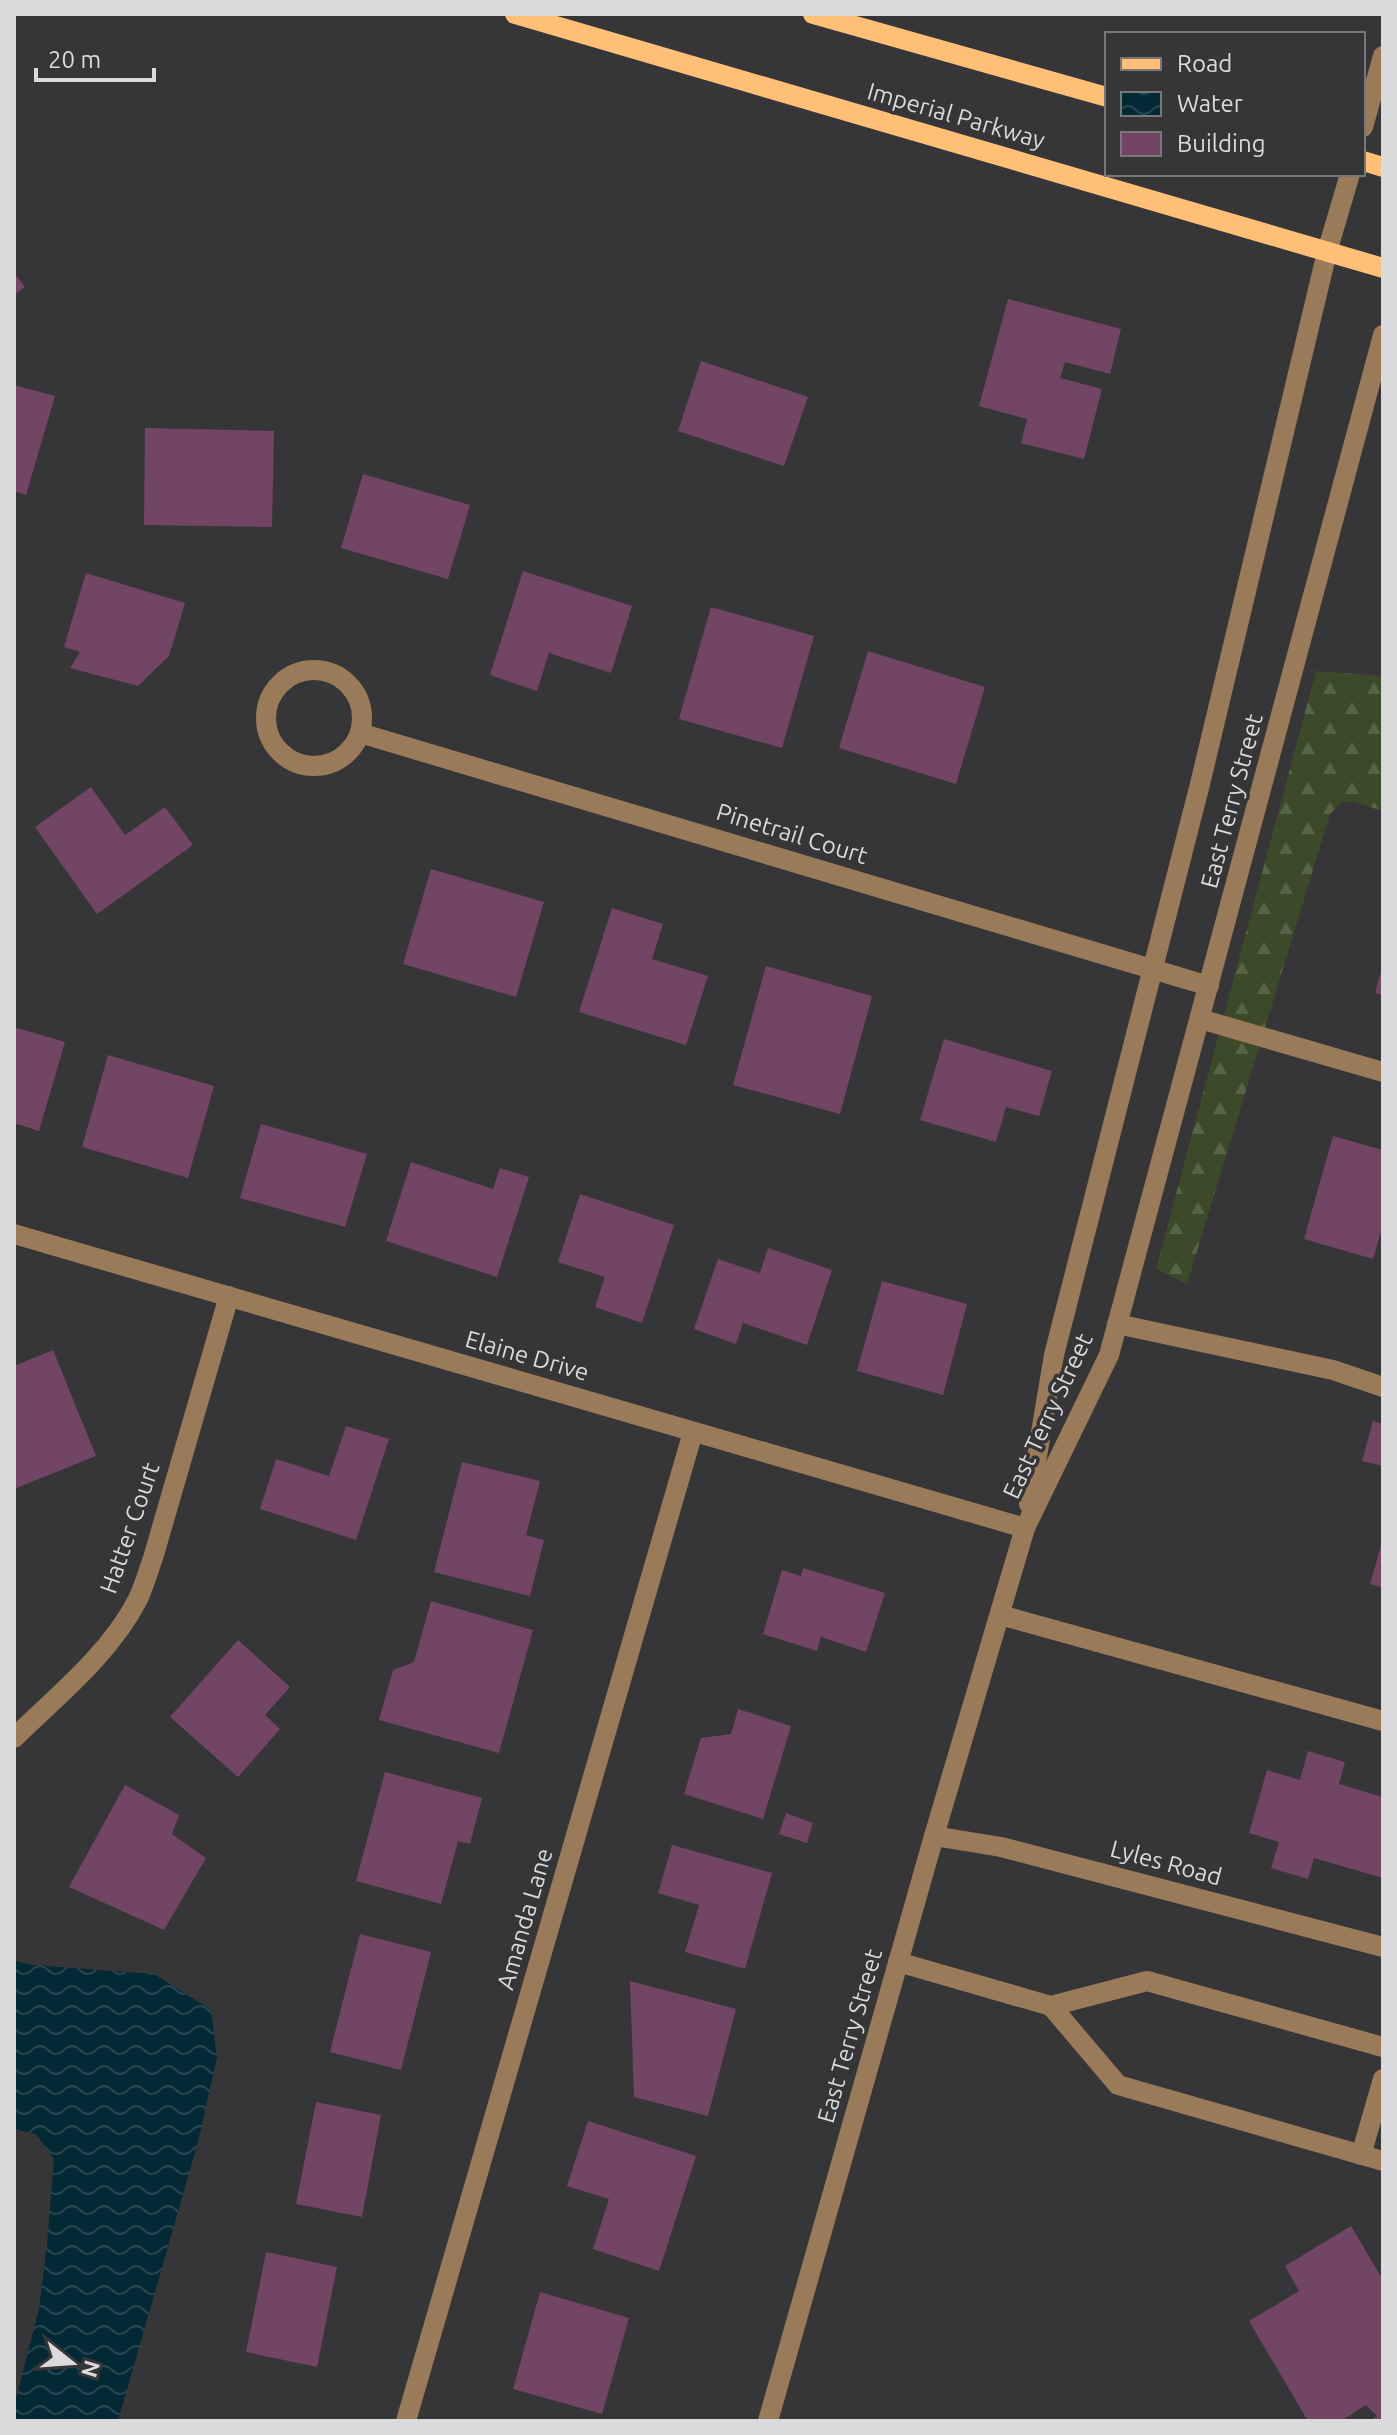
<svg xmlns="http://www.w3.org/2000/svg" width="1397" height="2435" viewBox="0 0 1397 2435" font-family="Ubuntu,sans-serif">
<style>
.forest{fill:url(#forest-firs)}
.water{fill:url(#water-waves)}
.building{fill:#734564}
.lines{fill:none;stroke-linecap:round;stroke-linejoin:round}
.minor{stroke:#9a7b59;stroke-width:20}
.major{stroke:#ffbf76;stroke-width:20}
.labels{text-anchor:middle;stroke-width:7;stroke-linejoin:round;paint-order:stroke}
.street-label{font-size:24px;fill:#dad9db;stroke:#363538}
</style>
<defs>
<pattern id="forest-firs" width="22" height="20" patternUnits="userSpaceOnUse" patternTransform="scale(2)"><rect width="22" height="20" fill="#3d4a2a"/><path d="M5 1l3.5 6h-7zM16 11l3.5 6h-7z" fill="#586448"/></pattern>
<pattern id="water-waves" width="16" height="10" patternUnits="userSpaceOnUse" patternTransform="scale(2)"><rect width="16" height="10" fill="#032935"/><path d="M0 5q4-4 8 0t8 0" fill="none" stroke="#274752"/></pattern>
</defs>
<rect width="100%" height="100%" fill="#363538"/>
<polygon class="forest" points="1316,671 1383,676 1383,811 1354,802 1342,802 1330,814 1187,1284 1156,1269"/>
<polygon class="water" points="14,1961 33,1965 154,1974 211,2010 217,2057 198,2142 118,2421 14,2421 14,2406 39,2309 47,2245 54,2159 36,2134 14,2129"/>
<g class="building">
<polygon points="14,273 25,287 14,295"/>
<polygon points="1008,299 1121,329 1110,374 1065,362 1060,378 1102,389 1084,459 1021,443 1027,419 979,406"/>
<polygon points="701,361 808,397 784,466 678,431"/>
<polygon points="14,385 55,396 26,495 14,491"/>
<polygon points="145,428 274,431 272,527 144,525"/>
<polygon points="363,474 470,505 448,579 341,548"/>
<polygon points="523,571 632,606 611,673 549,653 537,691 490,675"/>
<polygon points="86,573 185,603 169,656 138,686 70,668 80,652 64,647"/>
<polygon points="711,607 814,636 782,748 679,719"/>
<polygon points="868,651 985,687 956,784 839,748"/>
<polygon points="91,787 125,835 165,807 193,845 97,914 35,827"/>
<polygon points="431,869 544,902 516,997 403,964"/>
<polygon points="612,908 663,924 652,959 708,976 686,1045 579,1012"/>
<polygon points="766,966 872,996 840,1114 733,1085"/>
<polygon points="1382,968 1383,968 1383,995 1375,993"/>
<polygon points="14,1027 65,1042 39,1131 14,1123"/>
<polygon points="944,1039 1052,1071 1039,1116 1006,1107 996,1142 920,1120"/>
<polygon points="108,1055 214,1086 188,1178 82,1147"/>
<polygon points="261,1124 367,1154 345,1227 240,1198"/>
<polygon points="1333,1136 1383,1150 1383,1225 1373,1259 1304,1239"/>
<polygon points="411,1162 493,1189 500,1168 529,1177 497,1277 386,1241"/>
<polygon points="580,1194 674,1225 642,1323 595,1307 605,1277 558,1262"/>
<polygon points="768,1248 832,1270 807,1345 743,1323 736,1344 694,1329 718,1259 760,1273"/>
<polygon points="882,1281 967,1304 943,1395 857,1371"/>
<polygon points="53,1350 96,1456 14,1489 14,1366"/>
<polygon points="1373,1421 1383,1424 1383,1466 1362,1461"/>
<polygon points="346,1426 389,1439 356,1540 260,1509 276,1459 329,1476"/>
<polygon points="462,1462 540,1481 526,1535 544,1540 530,1596 434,1572"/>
<polygon points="1382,1542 1383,1542 1383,1588 1370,1584"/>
<polygon points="803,1568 885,1593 866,1652 821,1637 817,1651 763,1634 782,1570 801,1576"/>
<polygon points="431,1601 533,1630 499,1753 379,1720 393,1670 414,1662"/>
<polygon points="238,1640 290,1687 265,1715 280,1729 238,1777 170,1717"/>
<polygon points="738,1709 791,1726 763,1819 684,1794 701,1738 731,1734"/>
<polygon points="1308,1751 1345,1762 1339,1784 1383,1797 1383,1878 1314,1858 1308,1879 1271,1868 1279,1842 1249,1833 1267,1770 1300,1780"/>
<polygon points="385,1772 482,1798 470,1844 458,1841 441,1904 356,1881"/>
<polygon points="125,1785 179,1815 172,1834 206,1858 164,1930 69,1887"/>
<polygon points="786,1813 813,1823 807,1843 779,1834"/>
<polygon points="672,1845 772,1873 745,1969 685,1952 699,1905 658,1893"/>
<polygon points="360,1934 431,1952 401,2070 330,2052"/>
<polygon points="630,1981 736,2009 708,2116 634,2097"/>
<polygon points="316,2102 381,2115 362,2217 296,2204"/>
<polygon points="588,2121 696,2156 659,2271 593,2249 609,2199 567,2186"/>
<polygon points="1351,2226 1383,2280 1383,2421 1369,2421 1377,2416 1366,2405 1341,2421 1308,2421 1249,2321 1299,2291 1285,2266"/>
<polygon points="266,2252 337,2267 317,2367 246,2352"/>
<polygon points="540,2292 629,2318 602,2414 513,2389"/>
</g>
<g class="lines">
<g class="minor">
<polyline points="1363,127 1383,56"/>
<circle cx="314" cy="718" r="48"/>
<polyline points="360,733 1209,986"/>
<polyline points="1200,1019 1383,1072"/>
<polyline points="14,1234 1025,1528"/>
<polyline points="1117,1324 1333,1370 1383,1387"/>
<polyline points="1029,1504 1054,1355 1200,784 1327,252 1350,174"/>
<polyline points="1000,1615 1383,1721"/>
<path d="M 14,1738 C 57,1696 110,1654 138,1599 C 144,1586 148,1572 153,1558 L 229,1296"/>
<polyline points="934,1836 1001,1847 1383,1947"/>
<polyline points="898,1962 1051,2006 1147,1981 1383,2047"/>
<polyline points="1051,2006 1118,2085 1383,2161"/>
<polyline points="1361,2155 1383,2079"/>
<polyline points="406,2421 693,1432"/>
<polyline points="768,2421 934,1836 1025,1528 1109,1355 1383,335"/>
</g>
<g class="major">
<polyline points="515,14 1383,268"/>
<polyline points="813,14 1107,97"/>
<polyline points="1363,161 1383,167"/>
</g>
</g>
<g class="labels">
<g class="street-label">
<text transform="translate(956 116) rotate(16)" y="8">Imperial Parkway</text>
<text transform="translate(1232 801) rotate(-75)" y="8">East Terry Street</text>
<text transform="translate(792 834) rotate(17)" y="8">Pinetrail Court</text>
<text transform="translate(527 1356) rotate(16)" y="8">Elaine Drive</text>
<text transform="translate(1048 1416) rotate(-65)" y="8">East Terry Street</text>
<text transform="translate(130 1528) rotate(-71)" y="8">Hatter Court</text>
<text transform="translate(1166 1863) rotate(15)" y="8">Lyles Road</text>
<text transform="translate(525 1919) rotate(-74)" y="8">Amanda Lane</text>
<text transform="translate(850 2036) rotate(-74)" y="8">East Terry Street</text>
</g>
</g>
<rect width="1397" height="2435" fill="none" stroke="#dad9db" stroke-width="32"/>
<rect x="1105" y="32" width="260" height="144" fill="#363538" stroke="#787779" stroke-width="2"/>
<rect x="1121" y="58" width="40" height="12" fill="#ffbf76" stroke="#787779" stroke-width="2"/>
<text x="1177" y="72" font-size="24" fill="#dad9db">Road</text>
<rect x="1121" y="92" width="40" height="24" fill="url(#water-waves)" stroke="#787779" stroke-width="2"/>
<text x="1177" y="112" font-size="24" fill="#dad9db">Water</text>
<rect x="1121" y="132" width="40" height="24" fill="#734564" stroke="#787779" stroke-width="2"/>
<text x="1177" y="152" font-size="24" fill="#dad9db">Building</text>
<g transform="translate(72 2363) rotate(107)" stroke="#363538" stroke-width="6" paint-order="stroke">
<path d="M0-6L14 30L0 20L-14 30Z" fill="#dad9db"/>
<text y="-12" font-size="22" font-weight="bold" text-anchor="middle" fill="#dad9db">N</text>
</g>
<path d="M36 68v12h118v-12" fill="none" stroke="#dad9db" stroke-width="4"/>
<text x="48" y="68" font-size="24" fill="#dad9db" stroke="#363538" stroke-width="6" paint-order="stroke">20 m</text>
</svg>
